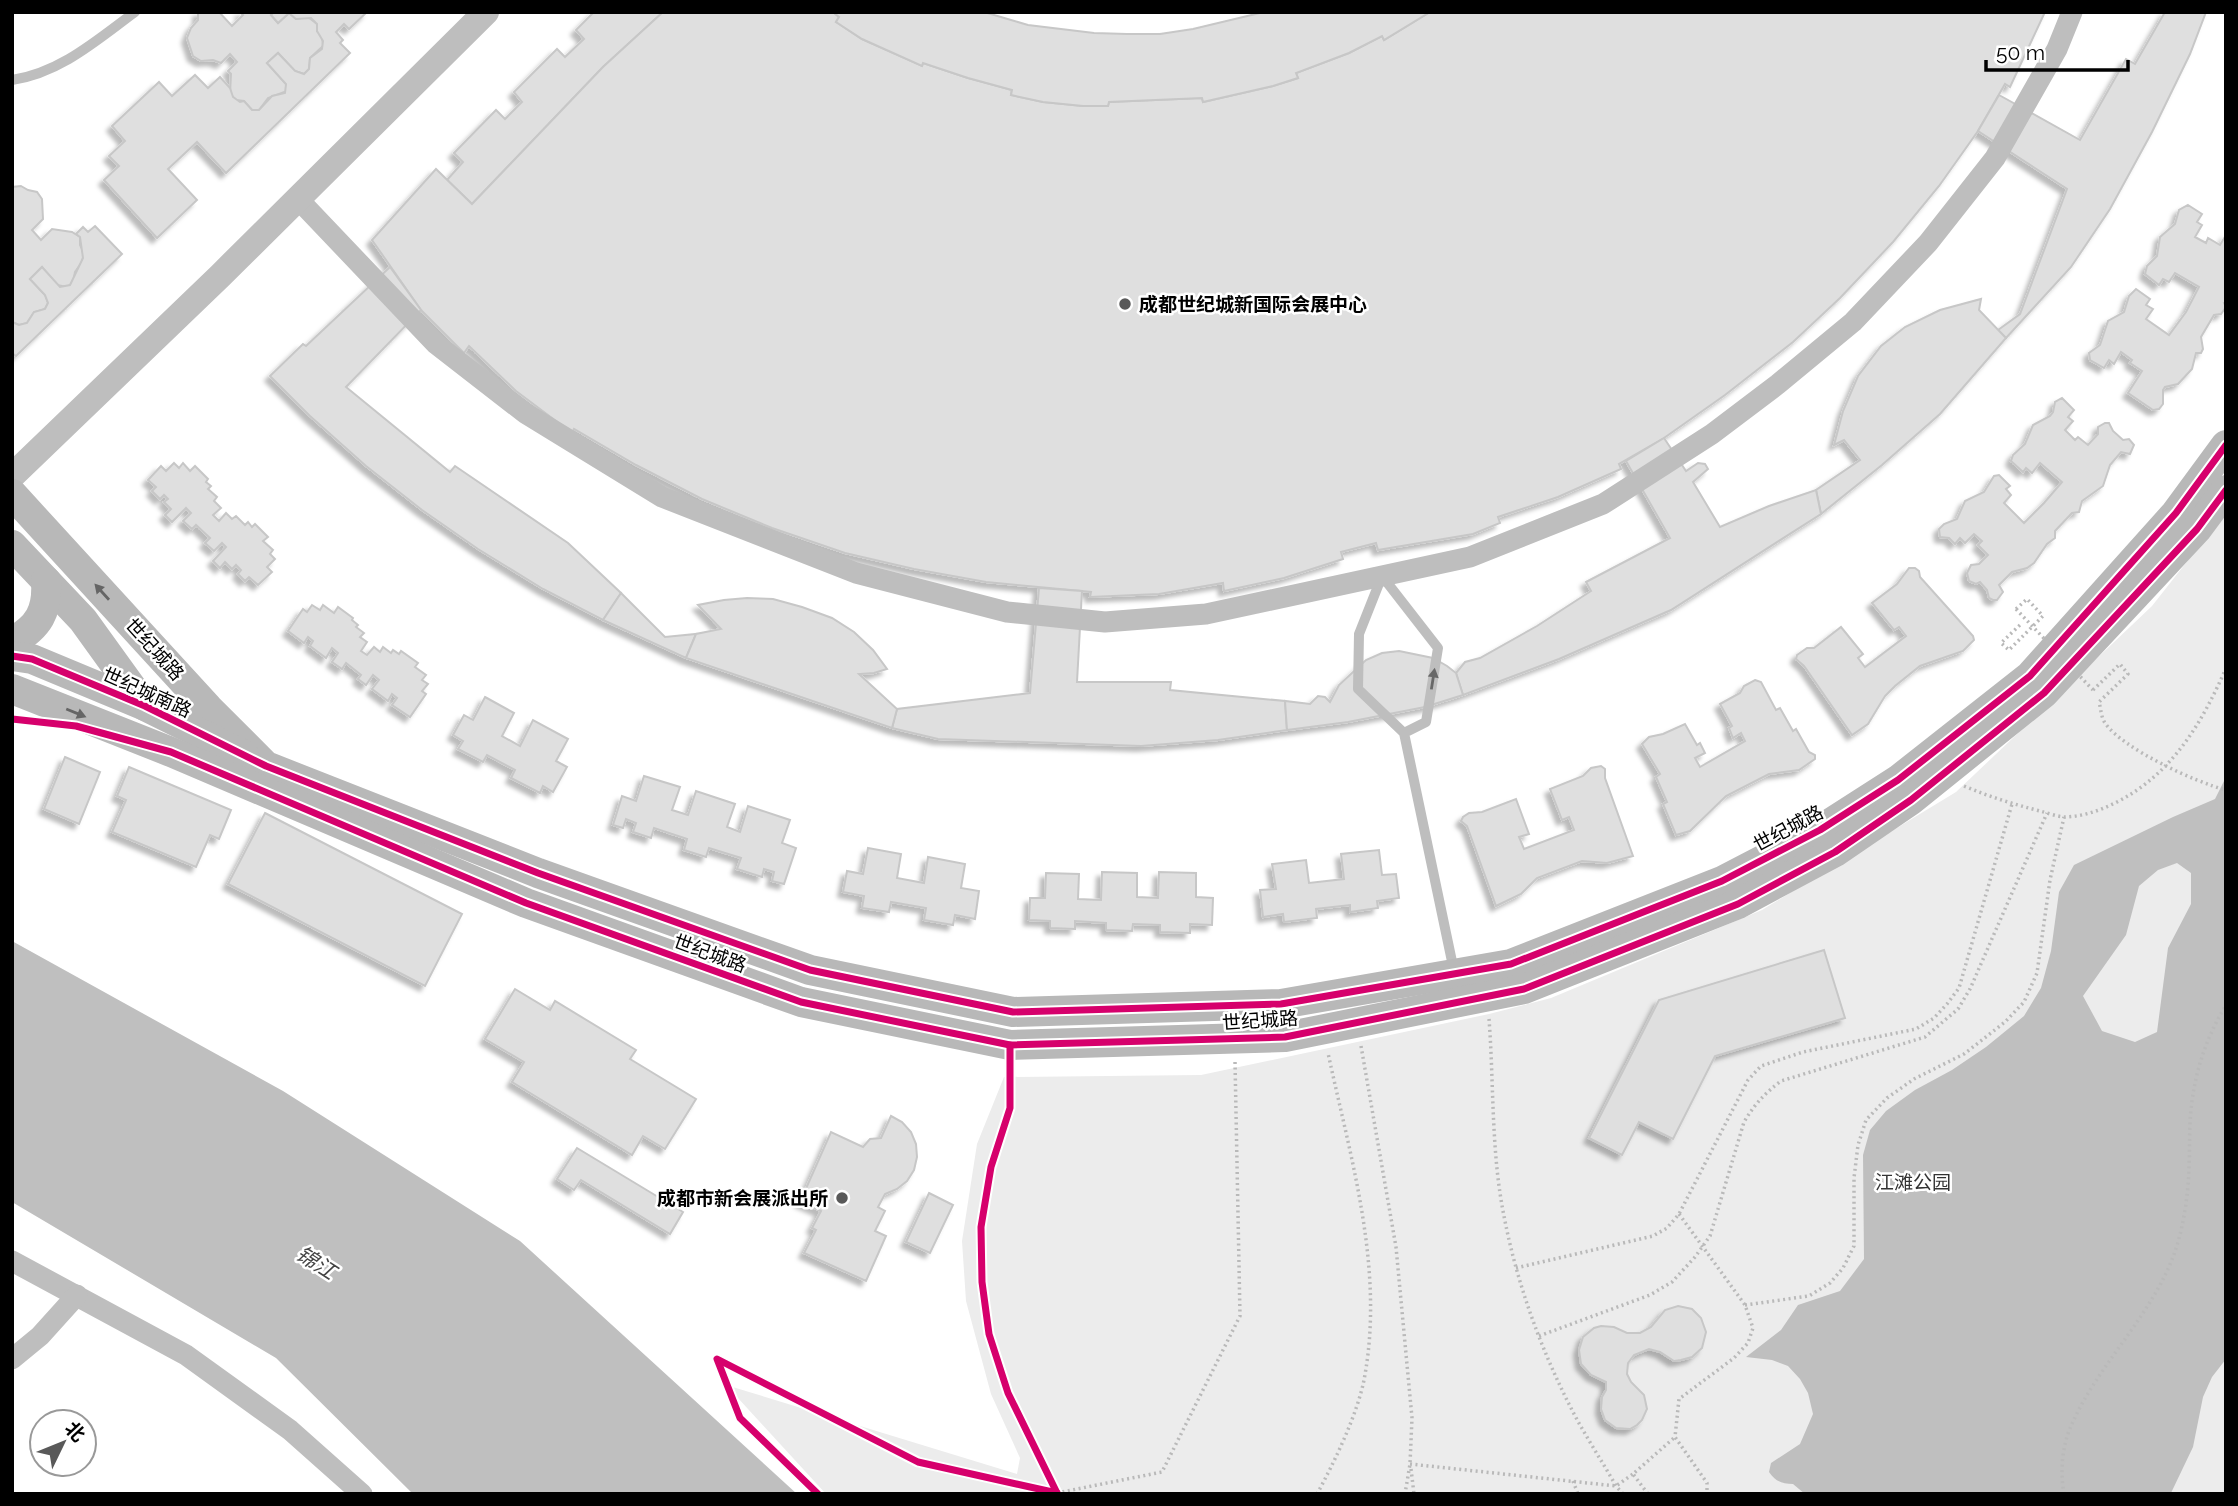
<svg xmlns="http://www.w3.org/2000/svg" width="2238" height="1506" viewBox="0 0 2238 1506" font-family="Raleway,'Noto Sans SC',sans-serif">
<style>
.green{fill:#ececec}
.water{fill:#bfbfbf;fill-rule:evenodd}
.building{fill:#dfdfdf;stroke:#c7c7c7;stroke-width:2;filter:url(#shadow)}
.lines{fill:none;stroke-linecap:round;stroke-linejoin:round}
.path{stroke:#b9b9b9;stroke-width:3.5;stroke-dasharray:2 3.5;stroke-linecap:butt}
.service{stroke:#bebebe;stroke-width:10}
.minor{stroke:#bebebe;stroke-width:21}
.tertiary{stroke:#bebebe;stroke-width:26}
.secondary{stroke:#b8b8b8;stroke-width:30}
.path-bridge{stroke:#b9b9b9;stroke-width:3.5;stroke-dasharray:2 3.5;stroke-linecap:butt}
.cycleway-casing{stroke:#fff;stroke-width:11}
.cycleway{stroke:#d6006c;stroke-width:7}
.oneway{fill:#656565}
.oneway2{fill:#686868}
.poi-dot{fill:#595959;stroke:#fff;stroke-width:2.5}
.labels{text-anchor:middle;stroke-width:5;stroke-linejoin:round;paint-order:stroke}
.poi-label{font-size:19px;font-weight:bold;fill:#000;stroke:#fff;text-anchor:start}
.street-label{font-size:19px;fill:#000;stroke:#fff}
.park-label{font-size:19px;fill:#333;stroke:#fff}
.water-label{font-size:21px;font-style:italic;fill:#444;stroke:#fff}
</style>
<defs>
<filter id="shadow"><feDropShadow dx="-5" dy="5" stdDeviation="2" flood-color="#0004"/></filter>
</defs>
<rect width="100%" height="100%" fill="#fff"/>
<polygon class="green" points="2226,512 2226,1494 826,1494 726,1385 1017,1474 1020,1458 991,1394 966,1301 962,1241 977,1144 1004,1077 1201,1075 1489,1014 1551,998 1762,910 1956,792 2152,606"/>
<g class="water">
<path d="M 2226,777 L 2226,1359 L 2212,1377 L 2203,1397 L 2193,1447 L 2171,1493 L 1805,1494 L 1793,1484 C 1782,1484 1775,1481 1769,1472 L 1771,1463 L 1800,1444 L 1813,1414 L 1808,1393 L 1800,1379 L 1788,1366 L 1772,1360 L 1746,1357 L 1781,1330 L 1798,1305 L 1840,1291 L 1864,1259 L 1863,1155 L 1870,1130 L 1886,1111 L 1915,1090 L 1952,1070 L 1986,1047 L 2024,1016 L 2041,988 L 2051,951 L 2059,892 L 2074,865 L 2173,817 L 2215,799 ZM 2177,863 L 2191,873 L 2191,904 L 2168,948 L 2157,1032 L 2135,1042 L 2102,1031 L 2083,996 L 2126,935 L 2139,886 L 2158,870 Z"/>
<polygon points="12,941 283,1091 520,1241 797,1494 413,1494 276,1358 12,1202"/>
</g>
<g class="building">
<polygon points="198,12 219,12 232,26 243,15 240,12 274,12 271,15 278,23 289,13 296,19 308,17 317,24 317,31 322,36 323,46 310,58 309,69 304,74 295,71 278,53 267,63 286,84 287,91 268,98 259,110 252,110 244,101 236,100 230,94 231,74 228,71 237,62 230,54 221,63 213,60 201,61 193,56 187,38 191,28 198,20"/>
<polygon points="274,12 367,12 349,29 344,24 336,32 343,40 340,43 350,53 226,173 197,142 168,169 197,200 157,238 104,180 119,166 109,156 125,141 112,126 159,82 172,96 195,75 208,88 220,77 230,88 233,97 240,102 244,101 252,110 259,110 272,96 285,93 286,84 267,63 278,53 295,71 304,74 309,69 310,58 322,49 323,41 317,31 317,24 311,18 296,19 289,13 278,23 271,15"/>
<polygon points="594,12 663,12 603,67 472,204 447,180 463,162 454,153 496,110 505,119 522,102 514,92 557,49 565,57 584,39 576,30"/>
<polygon points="663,12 833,12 839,17 836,22 862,39 922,66 923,63 968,78 1012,90 1011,95 1043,102 1083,106 1108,106 1109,102 1202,98 1203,102 1273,86 1298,78 1296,73 1349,53 1382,36 1384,40 1430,12 2045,12 2010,87 2005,84 1978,131 1939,186 1893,242 1840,298 1793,342 1725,395 1664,438 1619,464 1621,469 1558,497 1498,517 1500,523 1473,534 1378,550 1376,543 1341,552 1343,559 1284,578 1224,591 1223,583 1159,594 1090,597 1091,592 986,582 914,569 845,553 772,528 702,499 636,465 574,429 572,433 516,391 469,346 464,353 421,310 372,240 436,169 472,204 603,67"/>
<polygon points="833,12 984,12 1028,25 1094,33 1127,34 1160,34 1193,29 1264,12 1430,12 1384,40 1382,36 1349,53 1296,73 1298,78 1273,86 1203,102 1202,98 1109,102 1108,106 1083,106 1043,102 1011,95 1012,90 968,78 923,63 922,66 862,39 836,22 839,17"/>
<polygon points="2165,12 2206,12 2190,54 2152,132 2110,209 2071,267 2006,338 1998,330 2020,314 2067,189 1978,131 1999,95 2080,140 2126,59 2135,64"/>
<polygon points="21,186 28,190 37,192 42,199 43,219 32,230 41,240 52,229 72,232 80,237 80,245 84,253 82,262 75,272 73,283 67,287 57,285 42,267 30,279 45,295 48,303 45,309 34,312 27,323 19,325 12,322 12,187"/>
<polygon points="2188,205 2202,214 2197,222 2202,225 2195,237 2206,243 2208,238 2220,245 2226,235 2226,302 2224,303 2226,307 2221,314 2214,315 2201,337 2203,349 2201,353 2196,353 2192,369 2178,384 2165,387 2163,390 2163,404 2159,409 2153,410 2128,393 2142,371 2130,363 2132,360 2121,352 2114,364 2109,360 2104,368 2090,360 2089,353 2100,345 2108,321 2124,312 2129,296 2136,289 2150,299 2146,305 2153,309 2146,319 2169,335 2186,312 2199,287 2175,273 2169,282 2163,279 2159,285 2145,274 2147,266 2157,256 2160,237 2175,224 2179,210"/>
<polygon points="95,226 122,254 16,356 12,353 12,322 19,325 27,323 34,312 45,309 48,303 45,295 30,279 42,267 60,287 70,285 83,258 80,237 76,234 83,227 88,232"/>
<polygon points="390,267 421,310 346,387 450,472 455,466 568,543 621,593 603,620 543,589 478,549 422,510 366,466 310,416 270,376 303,344 306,346"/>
<polygon points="1981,299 1979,310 2006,338 1940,414 1882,465 1821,514 1816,490 1860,460 1844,440 1834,445 1843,411 1858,376 1881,346 1905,327 1940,310"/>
<polygon points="2062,398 2074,410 2068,417 2073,421 2065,430 2075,440 2078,437 2088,445 2098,434 2098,427 2105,423 2109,423 2113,431 2123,440 2129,439 2134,445 2130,454 2121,452 2110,465 2103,486 2082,501 2079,512 2072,513 2055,531 2055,538 2047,544 2034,563 2027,568 2012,572 1999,585 2003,592 1997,600 1993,600 1989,598 1987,590 1980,582 1976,584 1969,581 1967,573 1971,565 1979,564 1988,555 1978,545 1982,541 1974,534 1965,543 1960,538 1955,544 1949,538 1940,537 1939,529 1944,524 1957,519 1965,501 1984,492 1994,476 1999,475 2010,486 2006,489 2011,495 2004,503 2024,523 2044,503 2062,482 2040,463 2032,473 2026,468 2023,472 2011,461 2013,455 2025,444 2033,425 2050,416 2053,412 2055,402"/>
<polygon points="1664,438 1686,471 1698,463 1705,464 1708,469 1693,482 1720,527 1769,506 1816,490 1821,514 1671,610 1559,659 1463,695 1456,673 1465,662 1480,658 1537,626 1591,591 1586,582 1670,538 1626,461"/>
<polygon points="174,463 179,468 183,463 190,471 195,466 208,479 206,482 211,486 208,489 217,497 214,501 221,508 213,515 219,521 226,513 232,519 236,516 245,525 248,522 252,527 255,524 268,537 263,541 273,550 270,554 275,559 267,567 272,572 258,585 249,577 245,581 238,574 241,570 236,565 232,569 225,562 220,568 213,561 226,547 222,543 214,551 205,543 210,538 196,525 192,529 183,521 191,513 186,508 172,522 165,515 171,509 164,502 168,499 164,495 160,499 152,491 156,487 148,480 161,466 166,471"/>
<polygon points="1909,568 1915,568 1919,571 1920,577 1973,636 1974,640 1963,651 1920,666 1895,686 1885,696 1868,724 1852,735 1804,666 1796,659 1797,655 1807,648 1814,648 1841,627 1863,654 1858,658 1865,667 1906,636 1899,627 1894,630 1872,603 1897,584"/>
<polygon points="1039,588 1082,591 1077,682 1171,682 1170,690 1285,701 1287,730 1218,740 1141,746 938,739 892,728 897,709 1030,693"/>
<polygon points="621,593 665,637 696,634 686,658 603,620"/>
<polygon points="747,598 773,599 802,607 832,618 854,632 873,650 887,669 874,673 859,674 897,709 892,728 686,658 696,634 721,629 698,605 724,600"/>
<polygon points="312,605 320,610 323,605 334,613 338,607 353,618 352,620 358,625 356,627 364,633 360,637 367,642 361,651 367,655 374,647 380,652 383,647 391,653 393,650 399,654 401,651 418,663 415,667 426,675 422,680 428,684 422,691 426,694 410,717 392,705 397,698 392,694 388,701 372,689 379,680 373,675 366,685 358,679 361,675 346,663 342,669 332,662 338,653 332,648 326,658 310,646 313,641 308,637 304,643 288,631 303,609 307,612"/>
<polygon points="1399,651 1433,658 1447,666 1456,673 1463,695 1425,707 1348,722 1287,730 1285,701 1310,704 1318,696 1325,697 1330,702 1339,685 1366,660 1382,653"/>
<polygon points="1755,680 1761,682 1776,710 1780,708 1793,731 1796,729 1809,752 1815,755 1815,759 1799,770 1769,774 1726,796 1690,831 1676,835 1663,804 1667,802 1656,777 1660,774 1642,744 1649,737 1663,734 1685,724 1697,745 1700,743 1705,753 1695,758 1700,767 1745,741 1741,733 1733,738 1729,728 1732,726 1720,704 1740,693 1744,686"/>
<polygon points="485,697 514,713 502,736 520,746 533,720 568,739 556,761 567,767 553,792 543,786 540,793 511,778 515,770 487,755 483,762 458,749 463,741 453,735 464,715 473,720"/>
<polygon points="65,757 100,772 79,824 44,809"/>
<polygon points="1601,766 1605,769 1605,778 1633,856 1607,863 1582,861 1537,878 1521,894 1496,906 1467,826 1461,821 1463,817 1469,813 1482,812 1516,799 1529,834 1519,837 1524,849 1574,830 1569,817 1562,820 1550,789 1583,776 1591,768"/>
<polygon points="129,767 231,810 219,839 210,835 196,867 112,832 126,800 117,796"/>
<polygon points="644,776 680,787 672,810 688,815 696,791 735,804 727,827 740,832 748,806 790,820 782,843 796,848 784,884 772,881 774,872 764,869 762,877 737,869 741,858 709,848 706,857 684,850 687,839 654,828 651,838 633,832 636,823 626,819 623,828 613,825 622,796 636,801"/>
<polygon points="265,813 462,914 425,986 228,884"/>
<polygon points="868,848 901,854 897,878 924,883 928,857 965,864 961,888 979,891 975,919 955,915 953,925 924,920 926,908 891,902 889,912 862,908 864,896 843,892 847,871 863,874"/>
<polygon points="1379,850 1382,875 1396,874 1399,898 1377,901 1378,908 1350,912 1350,905 1316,909 1317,918 1284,922 1283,914 1263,917 1260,890 1276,889 1272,864 1306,860 1309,883 1344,879 1341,854"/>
<polygon points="1102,872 1137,873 1137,897 1158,898 1159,872 1196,873 1196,897 1213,898 1212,925 1190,924 1190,933 1160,932 1160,925 1133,924 1132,931 1106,930 1106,923 1075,921 1075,929 1050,928 1050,921 1029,920 1030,898 1045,898 1046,873 1079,874 1078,899 1101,900"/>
<polygon points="1824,950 1845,1018 1715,1056 1673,1139 1639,1122 1622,1155 1589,1138 1659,1000"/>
<polygon points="515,989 550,1010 555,1001 636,1050 630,1059 696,1099 665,1149 643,1136 632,1155 512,1082 524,1062 485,1039"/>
<polygon points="891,1116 902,1122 911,1132 916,1144 917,1157 914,1170 907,1181 897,1189 885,1194 878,1207 885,1211 875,1231 886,1236 866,1281 804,1253 816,1230 812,1228 821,1211 800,1202 831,1132 863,1147 870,1139 881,1138"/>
<polygon points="577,1148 683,1212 670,1234 581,1180 574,1190 557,1179"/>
<polygon points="929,1193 953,1205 930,1253 906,1242"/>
<polygon points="1678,1306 1692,1309 1701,1318 1706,1332 1702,1348 1692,1357 1681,1360 1674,1361 1660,1352 1649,1349 1634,1355 1628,1363 1627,1374 1631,1382 1644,1395 1647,1409 1642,1420 1637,1425 1630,1429 1616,1428 1605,1420 1601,1409 1602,1397 1606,1390 1606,1382 1591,1375 1581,1364 1579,1350 1583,1337 1594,1328 1601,1326 1614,1327 1627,1333 1640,1333 1651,1327 1665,1310"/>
</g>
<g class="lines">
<g class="path">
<polyline points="2016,609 2027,599 2043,616 2009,650 2001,643 2021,624"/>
<path d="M 2093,690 L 2120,664 L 2128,674 L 2099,702 C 2101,709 2101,717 2105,723 C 2123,749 2195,782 2226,790"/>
<path d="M 1964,786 C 1990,797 2013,804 2040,811 C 2048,813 2058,817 2066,817 C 2085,816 2101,810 2117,802 C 2172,774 2202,723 2226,668"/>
<path d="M 1489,1019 C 1494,1085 1491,1152 1504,1216 C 1517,1284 1541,1350 1573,1412 C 1586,1437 1602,1461 1616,1486 L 1623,1494"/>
<polyline points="1361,1046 1396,1247 1412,1418 1410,1464 1405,1494"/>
<polyline points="1679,1214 1745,1305 1753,1328 1748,1343 1734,1358 1679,1399 1675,1437 1707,1483 1707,1494"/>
<polyline points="1516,1268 1653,1236 1667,1228 1679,1214 1748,1080 1761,1066 1803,1052 1916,1029 1934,1018 1947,1004 1959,988 2012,804"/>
<polyline points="1745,1305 1809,1296 1830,1283 1843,1268 1854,1246 1854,1178 1858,1145 1866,1120 1887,1098 1914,1079 1964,1054 2005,1022 2024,1002 2037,973 2050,880 2064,817"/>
<path d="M 1539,1336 L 1650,1295 L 1672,1282 L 1695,1257 L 1710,1236 L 1744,1122 C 1754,1105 1765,1093 1781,1081 L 1925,1037 L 1958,1009 L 1970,989 L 2047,813"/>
<polyline points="1410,1464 1616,1486 1633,1474"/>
<polyline points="1411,1469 1414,1494"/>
<polyline points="1573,1481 1578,1494"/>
<polyline points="1057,1493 1162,1472 1240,1316 1235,1061"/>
<path d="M 1317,1494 C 1334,1463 1357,1415 1364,1380 C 1385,1270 1351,1160 1328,1053"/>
<polyline points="1648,1494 1633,1474 1675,1437"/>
<path d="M 2064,1494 C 2060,1472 2062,1446 2071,1426 C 2097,1366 2149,1319 2173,1257 C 2183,1231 2188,1197 2189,1169 C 2190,1149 2189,1130 2191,1110 C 2195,1071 2206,1038 2226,1005"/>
<polyline points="2225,1494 2226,1491"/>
</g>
<g class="service">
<path d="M 12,80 C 60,73 97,40 135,12"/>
<polyline points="1404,733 1426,722 1438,648 1382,576 1359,634 1358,689 1404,733 1454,971"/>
</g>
<g class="minor">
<polyline points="298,199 436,344 525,413 662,497 856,573 1007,612 1105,622 1206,614 1470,557 1603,504 1712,434 1778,384 1853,322 1928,243 1995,158 2057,49 2072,12"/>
<polyline points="12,1261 186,1355 290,1430 362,1494"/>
<polyline points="12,1359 40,1336 77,1295"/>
</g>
<polyline class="tertiary" points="12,476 220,276 486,12"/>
<g class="secondary">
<polyline points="12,494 208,708 266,766 538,873 810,970 1013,1012 1281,1004 1511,964 1722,881 1820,830 1898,780 2030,676 2176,513 2226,445"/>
<polyline points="12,545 83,620 145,706"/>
<path d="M 12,642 C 39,627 48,611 46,581"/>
<polyline points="12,656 32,659 145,706 244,755"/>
<polyline points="12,689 171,752 526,903 801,1002 1010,1045 1285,1037 1524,989 1738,904 1835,852 1911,800 2044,693 2197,529 2226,490"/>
</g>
<polyline class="path-bridge" points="2016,609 2093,690"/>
<defs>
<g id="cycleway">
<polyline points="12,656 32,659 145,706 266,766 538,873 810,970 1013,1012 1281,1004 1511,964 1722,881 1820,830 1898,780 2030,676 2176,513 2226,445"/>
<polyline points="12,719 76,726 171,752 526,903 801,1002 1010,1045 1285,1037 1524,989 1738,904 1835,852 1911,800 2044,693 2197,529 2226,490"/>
<polyline points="1010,1045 1010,1108 991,1167 981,1227 982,1282 989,1334 1008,1393 1057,1493"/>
<polyline points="818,1494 740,1418 717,1359 918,1462 1057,1493"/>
</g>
</defs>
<use href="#cycleway" class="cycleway-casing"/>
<use href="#cycleway" class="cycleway"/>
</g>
<defs><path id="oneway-solid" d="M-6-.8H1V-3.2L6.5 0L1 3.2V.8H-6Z" transform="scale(1.75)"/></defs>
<g class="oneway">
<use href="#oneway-solid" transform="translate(102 592) rotate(-132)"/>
<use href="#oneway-solid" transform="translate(76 713) rotate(22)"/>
</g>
<use class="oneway2" href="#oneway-solid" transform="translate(1433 679) rotate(-81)"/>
<g class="poi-dot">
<circle cx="1125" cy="304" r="7"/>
<circle cx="842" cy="1198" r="7"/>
</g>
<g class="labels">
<g class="poi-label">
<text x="1139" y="311">成都世纪城新国际会展中心</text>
<text x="828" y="1205" text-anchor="end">成都市新会展派出所</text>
</g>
<g class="street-label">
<text transform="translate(155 649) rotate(48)" y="7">世纪城路</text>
<text transform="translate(147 692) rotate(24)" y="7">世纪城南路</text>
<text transform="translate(1788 828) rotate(-28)" y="7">世纪城路</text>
<text transform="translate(710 953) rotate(20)" y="7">世纪城路</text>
<text transform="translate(1260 1020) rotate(-4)" y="7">世纪城路</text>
</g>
<g class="park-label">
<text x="1913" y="1189">江滩公园</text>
</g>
<g class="water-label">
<text transform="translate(316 1263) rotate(33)" y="7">锦江</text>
</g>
</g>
<rect width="2238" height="1506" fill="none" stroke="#000000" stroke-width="28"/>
<g transform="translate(63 1443) rotate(47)"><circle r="33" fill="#ffffff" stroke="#999999" stroke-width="2"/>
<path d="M0-5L12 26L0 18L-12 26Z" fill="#595959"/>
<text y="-10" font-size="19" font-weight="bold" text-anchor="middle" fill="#000000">北</text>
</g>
<path d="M1986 60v10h142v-10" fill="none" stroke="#000000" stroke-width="3.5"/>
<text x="1996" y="60" font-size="21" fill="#000000" stroke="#ffffff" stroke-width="5" paint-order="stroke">50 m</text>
</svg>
